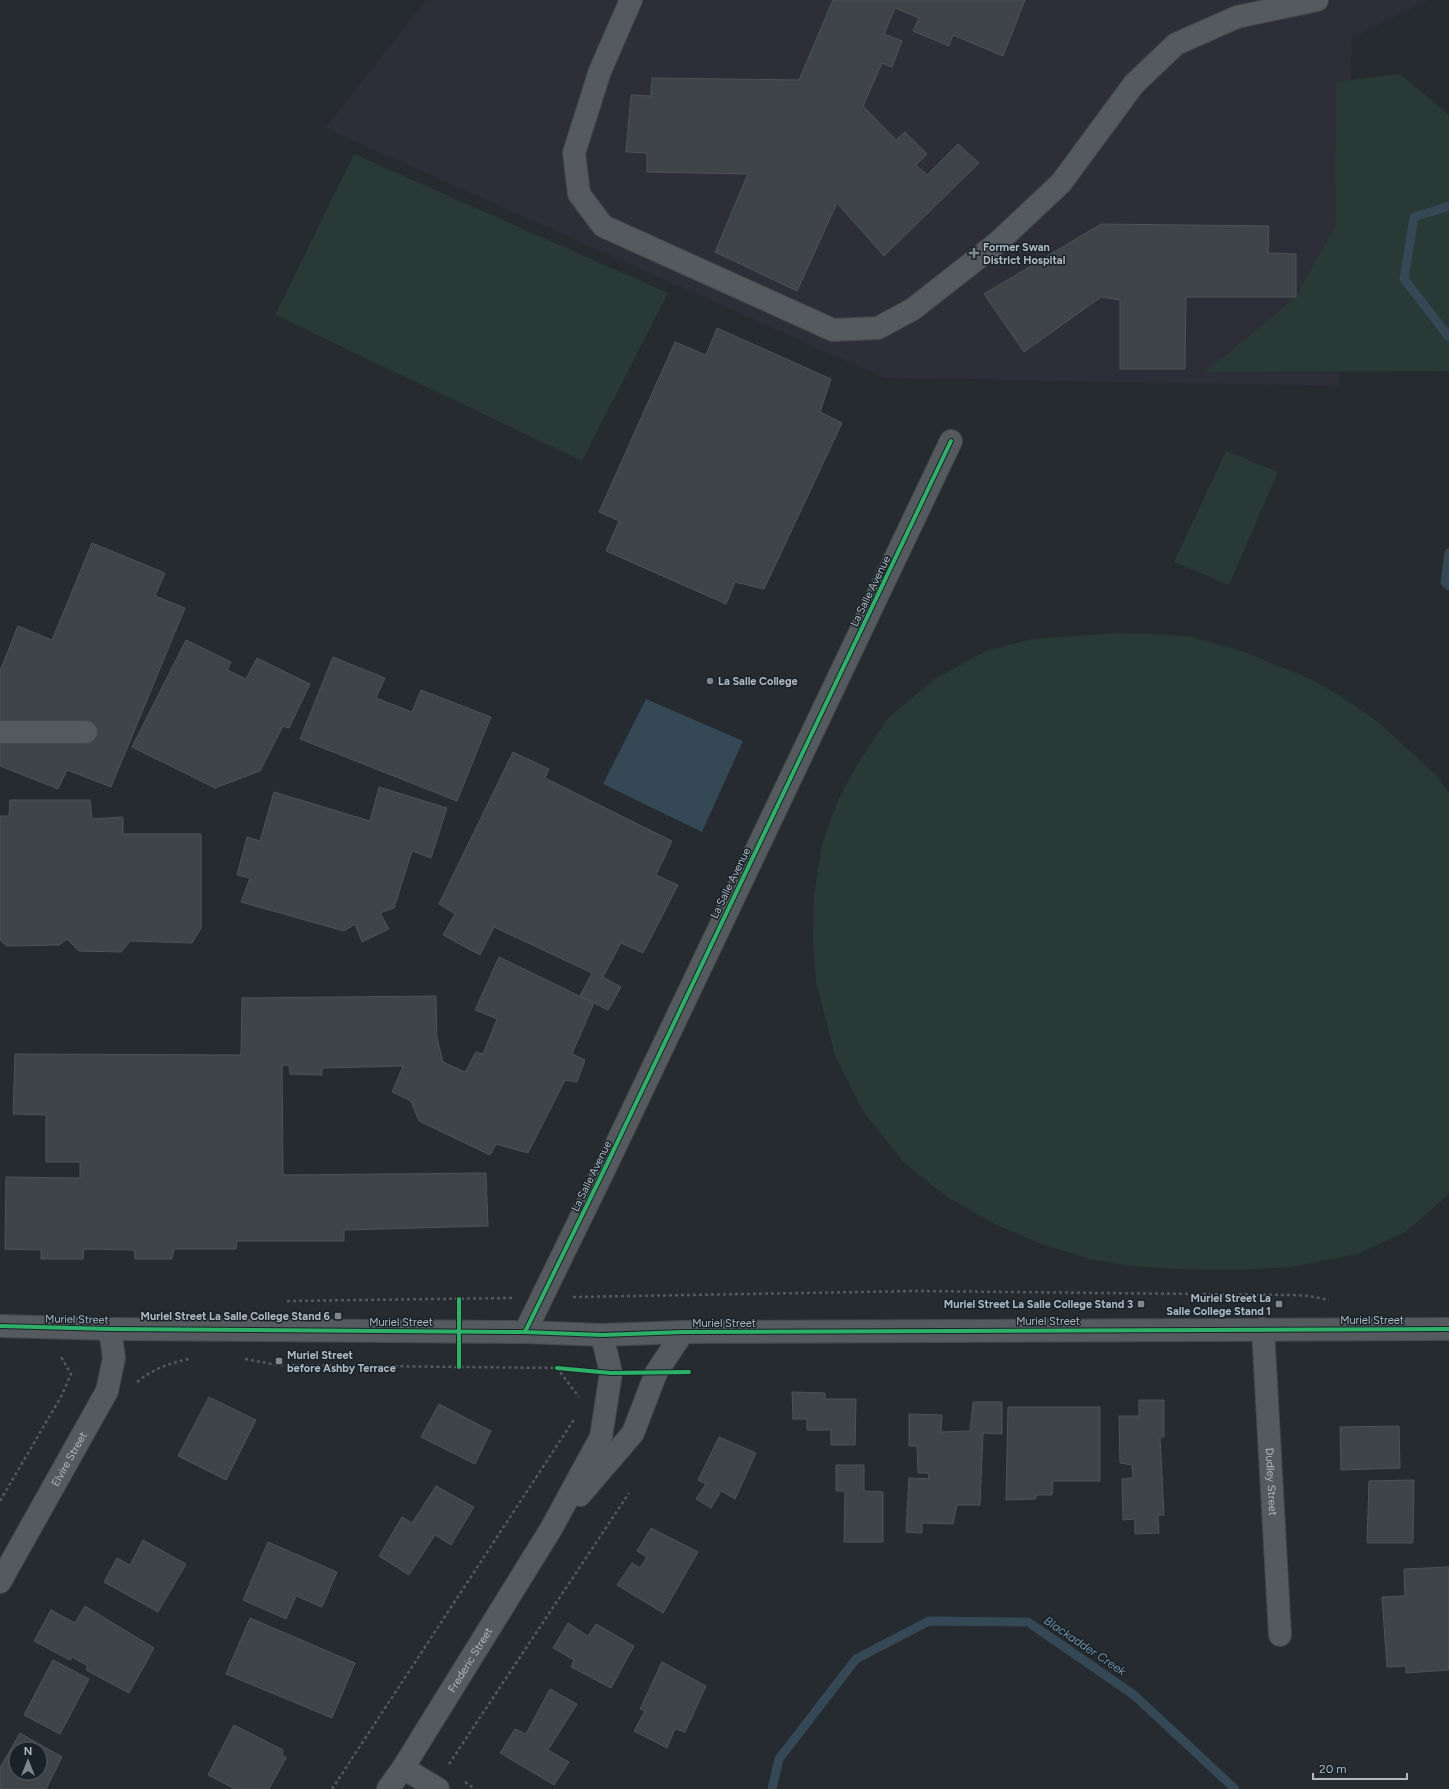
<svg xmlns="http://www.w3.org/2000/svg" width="1449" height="1789" viewBox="0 0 1449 1789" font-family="Figtree,sans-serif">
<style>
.medical{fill:#2d2e38}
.green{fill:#283936}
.water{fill:#344855}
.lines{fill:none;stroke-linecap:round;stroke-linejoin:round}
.stream{stroke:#344855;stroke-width:9}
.building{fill:#3e4447;stroke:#4d5357;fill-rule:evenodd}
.minor-casing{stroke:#42474a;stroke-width:24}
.path{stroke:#54595c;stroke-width:2.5;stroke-dasharray:3 3;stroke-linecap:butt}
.minor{stroke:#545a5e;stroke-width:22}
.cycleway-casing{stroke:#1a2229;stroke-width:6}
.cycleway{stroke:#2db169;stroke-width:4}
.poi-dot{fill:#7e878e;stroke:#1a2229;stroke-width:1.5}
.labels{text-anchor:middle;stroke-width:3;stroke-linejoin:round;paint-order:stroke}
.poi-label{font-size:11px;font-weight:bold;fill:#aeb9c1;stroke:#1a2229;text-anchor:start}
.street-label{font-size:11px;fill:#aeb9c1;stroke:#1a2229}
.water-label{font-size:12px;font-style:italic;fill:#718fa2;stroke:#1a2229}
</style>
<rect width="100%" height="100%" fill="#252b2f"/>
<polygon class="medical" points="426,0 1428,0 1352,38 1339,386 884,378 325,128"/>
<g class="green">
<polygon points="1400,74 1449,115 1449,371 1205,372 1296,297 1335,226 1336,82"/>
<polygon points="354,154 668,293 582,461 275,315"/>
<polygon points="1226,451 1278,472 1229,585 1174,562"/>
<polygon points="1118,633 1155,634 1191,637 1242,651 1308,678 1342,697 1378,722 1438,777 1449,793 1449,1194 1407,1231 1358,1254 1292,1267 1234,1270 1175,1269 1130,1266 1090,1259 1041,1244 997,1225 947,1197 904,1163 863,1111 835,1055 816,982 813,939 814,895 822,844 838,800 858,763 888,718 933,680 986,651 1032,639"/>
</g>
<polygon class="water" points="646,699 743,741 702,832 603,784"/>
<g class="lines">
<g class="stream">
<polyline points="1449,206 1414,217 1404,279 1449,337"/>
<polyline points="1449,553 1445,582 1449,586"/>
<polyline points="772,1789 779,1759 856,1659 929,1621 1028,1622 1134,1695 1235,1789"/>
</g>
</g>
<g class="building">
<polygon points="833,0 1025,0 1003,56 953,35 949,46 913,31 919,18 895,8 884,34 902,41 892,67 882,63 863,106 896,140 905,132 927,154 916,165 927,175 958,144 979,163 884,256 837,203 797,291 715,252 748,174 647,172 647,153 626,152 631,95 651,96 652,78 799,80"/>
<polygon points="1101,224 1269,226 1268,253 1296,254 1296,297 1186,297 1185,369 1120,369 1120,300 1101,297 1024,352 984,294"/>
<polygon points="717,328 831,379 820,412 842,423 764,589 735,582 726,604 606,551 619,521 599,512 675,342 706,355"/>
<polygon points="92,543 165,573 155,596 185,608 111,787 67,770 58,789 0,766 0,671 18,626 52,640"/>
<polygon points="186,640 231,662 227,670 246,679 257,658 310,684 289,728 283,726 260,771 215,788 132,747"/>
<polygon points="333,657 385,678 376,698 412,712 421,690 491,717 457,801 300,739"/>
<polygon points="513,752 549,769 545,778 672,841 656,875 678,885 643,953 621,943 603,977 621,987 608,1010 580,996 592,973 494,927 480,955 443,935 455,914 439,904"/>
<polygon points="379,787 447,808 431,858 412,851 394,908 380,913 389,929 362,942 355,924 344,931 241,902 250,878 237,875 247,837 260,841 274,792 370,821"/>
<polygon points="10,800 90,800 92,819 123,817 123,834 201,834 201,928 192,943 130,941 121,952 79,951 67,939 59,945 7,946 0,940 0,816 9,816"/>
<polygon points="499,957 594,1003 572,1054 585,1060 577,1082 565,1080 528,1153 496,1144 490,1155 419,1121 411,1101 392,1092 403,1066 322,1068 322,1075 290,1074 289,1065 282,1065 283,1175 486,1173 488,1226 344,1230 344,1241 237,1241 236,1249 174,1249 172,1259 135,1259 134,1250 84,1249 83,1259 41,1259 41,1250 5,1249 6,1177 80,1178 80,1162 46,1162 46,1115 13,1114 15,1054 241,1055 242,998 436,996 437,1038 443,1062 465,1072 476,1052 483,1054 497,1019 475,1010"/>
<polygon points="792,1392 825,1393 825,1399 856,1399 855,1445 831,1445 831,1430 807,1430 807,1419 793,1419"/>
<polygon points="209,1397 256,1420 226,1480 178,1456"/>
<polygon points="1139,1400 1164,1400 1164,1437 1160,1437 1164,1515 1158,1515 1159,1533 1135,1534 1135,1519 1123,1520 1122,1479 1133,1478 1132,1465 1120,1463 1119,1416 1139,1416"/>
<polygon points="973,1402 1002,1402 1002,1434 983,1433 980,1505 957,1505 953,1524 922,1523 922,1533 906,1532 909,1478 929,1479 928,1473 918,1473 917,1446 909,1446 909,1414 942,1415 941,1432 970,1431"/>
<polygon points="439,1404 491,1431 475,1464 421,1437"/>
<polygon points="1008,1407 1100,1407 1100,1481 1053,1481 1052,1495 1036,1495 1036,1499 1006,1500"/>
<polygon points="1399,1426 1400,1468 1341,1470 1340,1427"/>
<polygon points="719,1437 756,1453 735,1499 721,1491 711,1508 696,1499 706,1484 698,1480"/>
<polygon points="836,1465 864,1465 864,1491 883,1492 883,1542 844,1542 845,1491 836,1491"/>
<polygon points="1414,1480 1413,1543 1367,1543 1369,1481"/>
<polygon points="436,1486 474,1507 451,1545 435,1535 409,1575 379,1556 402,1517 412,1523"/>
<polygon points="651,1528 698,1552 663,1613 617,1585 632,1563 640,1568 647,1557 637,1551"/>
<polygon points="143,1540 186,1564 158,1612 104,1582 117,1558 130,1565"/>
<polygon points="268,1542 337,1572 322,1607 296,1596 286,1619 243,1600"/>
<polygon points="1449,1567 1449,1670 1406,1673 1406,1666 1387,1667 1382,1597 1405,1596 1404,1569"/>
<polygon points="85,1606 154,1648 129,1693 86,1670 88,1666 72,1657 70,1660 34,1641 51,1610 75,1623"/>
<polygon points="250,1618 355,1663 332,1718 226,1674"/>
<polygon points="568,1623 588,1636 596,1624 634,1646 611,1688 571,1667 574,1660 553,1648"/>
<polygon points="53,1660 89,1679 60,1734 24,1715"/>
<polygon points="662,1662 706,1686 685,1732 675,1729 667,1748 634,1731 645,1711 640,1709"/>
<polygon points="550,1689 577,1704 548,1750 569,1762 554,1785 500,1753 515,1729 526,1734"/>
<polygon points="234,1725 283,1750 282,1755 286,1758 269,1789 235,1789 208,1775"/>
<path d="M 20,1733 L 62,1757 L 46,1789 L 0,1789 L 0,1768 ZM 16,1749 L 40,1749 L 40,1773 L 16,1773 Z"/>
</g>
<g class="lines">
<defs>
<g id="minor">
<polyline points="631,0 600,71 574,153 579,194 603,226 833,330 878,328 913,309 996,244 1061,183 1134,84 1176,44 1237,17 1317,0"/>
<polyline points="0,732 86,732"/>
<polyline points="0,1326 110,1329 525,1332 602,1335 683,1332 1449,1329"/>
<path id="s1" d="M 1263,1329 L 1280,1635"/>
<polyline points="525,1332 607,1164 951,441"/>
<polyline points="580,1495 633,1433 656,1373 683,1332"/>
<path id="s2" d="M 0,1582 L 107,1391 L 114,1358 L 110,1329"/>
<polyline points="403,1768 438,1789"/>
<path id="s3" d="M 388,1789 L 403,1768 L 551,1529 L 601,1437 L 611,1373 L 602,1335"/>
</g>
</defs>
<use href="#minor" class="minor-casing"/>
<g class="path">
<polyline points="573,1297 917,1291 1292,1295 1309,1296 1329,1300"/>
<polyline points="287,1301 512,1298"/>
<polyline points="245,1359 277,1365 557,1368 579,1397"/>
<path d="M 137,1382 C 153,1369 170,1363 189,1359"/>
<polyline points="0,1501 62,1395 71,1374 60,1355"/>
<polyline points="449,1764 629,1493"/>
<polyline points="465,1782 475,1789"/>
<polyline points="332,1789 575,1418"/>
</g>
<use href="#minor" class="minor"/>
<defs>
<g id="cycleway">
<polyline points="459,1299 459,1367"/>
<polyline points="0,1326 110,1329 525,1332 602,1335 683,1332 1449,1329"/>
<polyline points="525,1332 607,1164 951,441"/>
<polyline points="557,1368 611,1373 689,1372"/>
</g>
</defs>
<use href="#cycleway" class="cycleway-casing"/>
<use href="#cycleway" class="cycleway"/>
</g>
<g class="poi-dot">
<path d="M972 247h4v4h4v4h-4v4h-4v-4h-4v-4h4z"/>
<circle cx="710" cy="681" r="4"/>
<rect x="1137" y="1300" width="8" height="8" rx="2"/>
<rect x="1275" y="1300" width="8" height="8" rx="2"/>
<rect x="334" y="1312" width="8" height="8" rx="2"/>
<rect x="275" y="1357" width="8" height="8" rx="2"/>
</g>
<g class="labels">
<g class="poi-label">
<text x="983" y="251">Former Swan<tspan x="983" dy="13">District Hospital</tspan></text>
<text x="718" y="685">La Salle College</text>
<text x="1271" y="1302" text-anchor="end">Muriel Street La<tspan x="1271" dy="13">Salle College Stand 1</tspan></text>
<text x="1133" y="1308" text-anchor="end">Muriel Street La Salle College Stand 3</text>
<text x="330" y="1320" text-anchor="end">Muriel Street La Salle College Stand 6</text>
<text x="287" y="1359">Muriel Street<tspan x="287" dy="13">before Ashby Terrace</tspan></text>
</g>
<g class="street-label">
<text transform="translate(870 591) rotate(-64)" y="4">La Salle Avenue</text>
<text transform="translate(730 883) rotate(-64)" y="4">La Salle Avenue</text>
<text transform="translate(591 1176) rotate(-64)" y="4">La Salle Avenue</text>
<text transform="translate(77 1319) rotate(1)" y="4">Muriel Street</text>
<text x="1372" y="1324">Muriel Street</text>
<text x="1048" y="1325">Muriel Street</text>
<text x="401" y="1326">Muriel Street</text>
<text x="724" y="1327">Muriel Street</text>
<text dy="4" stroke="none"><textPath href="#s2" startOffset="141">Elvire Street</textPath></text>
<text dy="4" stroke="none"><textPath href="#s1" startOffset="153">Dudley Street</textPath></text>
<text dy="4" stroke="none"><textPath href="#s3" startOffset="153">Frederic Street</textPath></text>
</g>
<g class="water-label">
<text transform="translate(1085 1646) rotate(34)" y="4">Blackadder Creek</text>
</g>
</g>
<g transform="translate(28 1761)"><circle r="19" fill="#1a2229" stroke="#555e66"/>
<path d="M0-3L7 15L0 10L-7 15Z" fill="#7e878e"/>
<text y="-6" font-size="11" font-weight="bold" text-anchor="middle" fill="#aeb9c1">N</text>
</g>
<path d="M1313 1773v6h94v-6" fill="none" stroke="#aeb9c1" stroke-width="2"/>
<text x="1319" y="1773" font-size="12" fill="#aeb9c1" stroke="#1a2229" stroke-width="3" paint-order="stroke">20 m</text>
</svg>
